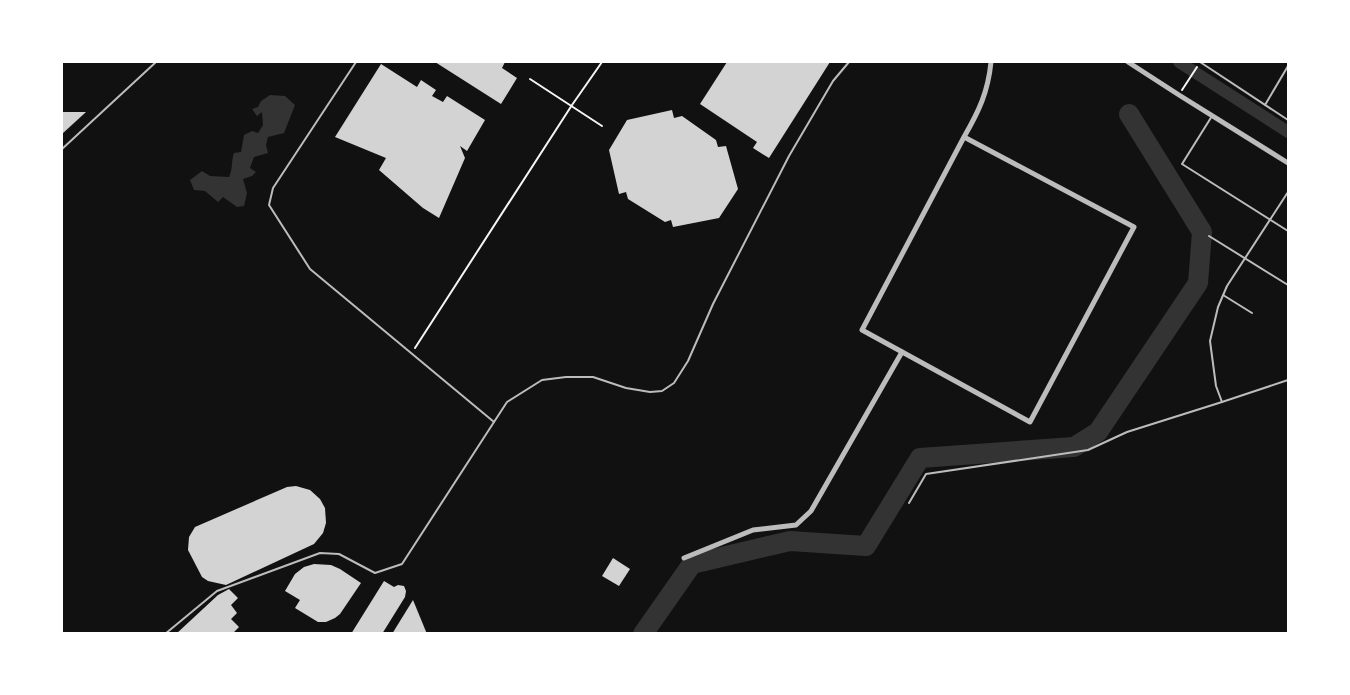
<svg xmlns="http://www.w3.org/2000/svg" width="1350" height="695" viewBox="0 0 1350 695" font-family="Lato,sans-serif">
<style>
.water{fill:#333}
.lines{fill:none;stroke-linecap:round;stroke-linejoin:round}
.canal{stroke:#333;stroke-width:12}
.river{stroke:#333;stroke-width:20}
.building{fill:#d3d3d3}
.path{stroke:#f5f5f5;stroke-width:2}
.service{stroke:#bcbcbc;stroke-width:2}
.minor{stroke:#bcbcbc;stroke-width:5}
</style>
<rect width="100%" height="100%" fill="#111"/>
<path class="water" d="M 270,95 L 285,96 L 295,105 L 284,133 L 268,137 L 266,145 L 268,153 L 254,157 L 250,168 L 256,172 L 252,176 L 243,179 L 247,193 L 244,206 L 237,207 L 223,197 L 218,202 L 205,191 L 194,190 L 190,180 L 202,171 L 210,176 L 229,177 C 233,169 231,161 234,153 L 241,152 L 244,135 L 252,131 L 258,133 L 263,125 L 262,112 L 257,116 L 252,109 L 258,107 L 261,101 Z"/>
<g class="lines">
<polyline class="canal" points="1179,62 1288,132"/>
<polyline class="river" points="643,634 692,564 790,541 866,546 920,458 1074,447 1098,432 1198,283 1202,232 1129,114"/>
</g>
<g class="building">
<polygon points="435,62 505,62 502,68 517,78 501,104"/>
<polygon points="727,62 830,62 769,158 753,148 757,142 700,104"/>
<polygon points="381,64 417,87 421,80 436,90 432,96 443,102 447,96 485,120 467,151 460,146 465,158 439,218 423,208 379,170 386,158 335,137"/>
<polygon points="672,110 674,118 682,116 716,140 718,147 726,146 738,189 719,218 673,227 671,220 665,222 628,199 626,192 619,194 609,150 627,120"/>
<polygon points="62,112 86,112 62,134"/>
<polygon points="296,486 310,490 320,499 325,508 326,523 323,533 314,544 226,585 208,581 202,577 188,550 189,537 195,527 287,487"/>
<polygon points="613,558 630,569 619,586 602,576"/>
<polygon points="314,564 331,565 340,569 361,583 340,614 335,618 326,622 318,622 295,608 300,600 285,591 295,574 304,567"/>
<polygon points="384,581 394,587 398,585 404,586 406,591 405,597 382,634 351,634"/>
<polygon points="229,589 238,598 231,605 237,613 231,619 239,627 232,634 176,634 218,595"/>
<polygon points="413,600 427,634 392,634"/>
</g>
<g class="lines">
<g class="path">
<polyline points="530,79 602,126"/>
<polyline points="1182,90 1197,67"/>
<polyline points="415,348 572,105 602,62"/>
</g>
<g class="service">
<polyline points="356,62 273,188 269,205 310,269 494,422 507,402 542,380 566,377 593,377 626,388 650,392 662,391 674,383 688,361 713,304 789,156 833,81 849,62"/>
<polyline points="1200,62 1288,120"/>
<polyline points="1265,105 1288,66"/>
<polyline points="1212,116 1182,164 1288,231"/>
<polyline points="62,149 156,62"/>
<polyline points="1209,236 1288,285"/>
<polyline points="1223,295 1252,313"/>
<polyline points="1222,402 1216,386 1210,341 1218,307 1227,286 1288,192"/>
<polyline points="909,503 926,474 1088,450 1127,432 1222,402 1288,380"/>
<polyline points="165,634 217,591 320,553 339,554 375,573 402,564 494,422"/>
</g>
<g class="minor">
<polyline points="1128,62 1179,95 1288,163"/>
<path d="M 964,137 L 1134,227 L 1030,422 L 862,330 L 964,137 C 979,111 988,92 991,62"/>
<polyline points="684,558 753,530 796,525 811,511 902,352"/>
</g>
</g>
<rect width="1350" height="695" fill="none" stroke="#ffffff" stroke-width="126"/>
</svg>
